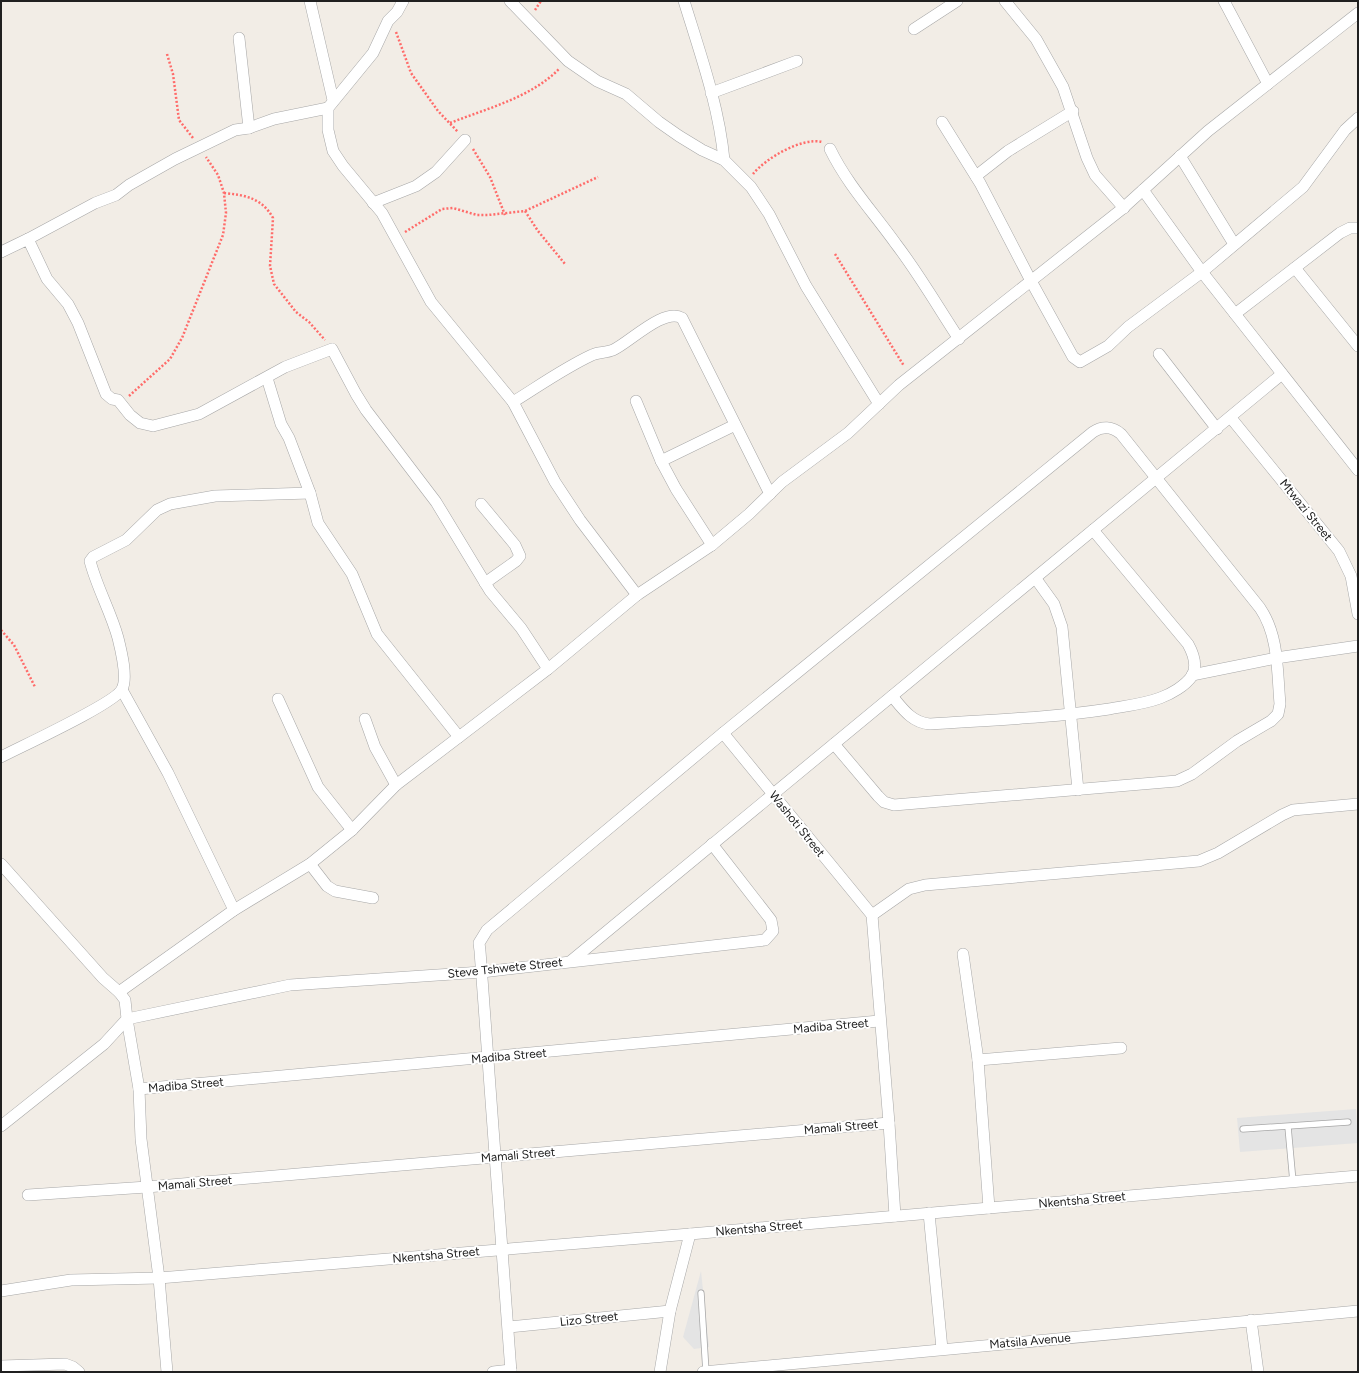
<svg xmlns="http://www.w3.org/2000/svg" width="1359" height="1373" viewBox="0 0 1359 1373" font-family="Figtree,sans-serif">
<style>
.parking{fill:#e4e4e4}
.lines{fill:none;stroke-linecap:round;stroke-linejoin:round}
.service-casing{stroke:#a7a7a7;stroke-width:7}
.minor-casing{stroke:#a7a7a7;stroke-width:12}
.path{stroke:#ff6c6a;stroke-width:2.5;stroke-dasharray:2 2;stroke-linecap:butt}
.service{stroke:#fff;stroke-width:5.5}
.minor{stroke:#fff;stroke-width:11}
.labels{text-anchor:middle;stroke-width:4;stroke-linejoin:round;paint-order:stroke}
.street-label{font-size:12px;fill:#202020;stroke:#fff}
</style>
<rect width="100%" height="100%" fill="#f2ede6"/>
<g class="parking">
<polygon points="1356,1109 1358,1143 1240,1152 1237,1118"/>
<polygon points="701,1271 709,1347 694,1349 683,1337"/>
</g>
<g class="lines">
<defs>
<g id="service">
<polyline points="1288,1127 1293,1182"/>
<polyline points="1243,1129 1348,1122"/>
<polyline points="701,1293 706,1372"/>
</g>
<g id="minor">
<polyline points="310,1 333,100"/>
<polyline points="403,1 397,12 388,21 373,53 328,108 328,130 333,151 343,166 382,213 431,302 513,402 555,482 580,520 637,595"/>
<polyline points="510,1 568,61 597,81 626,94 659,122 679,136 702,150 724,160 751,187 769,214 806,286 879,404"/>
<path d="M 684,1 C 700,53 719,106 724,160"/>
<polyline points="1005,1 1036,39 1063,87 1087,158 1095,175 1124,208"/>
<polyline points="1224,1 1268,84"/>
<polyline points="914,29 957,1"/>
<polyline points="239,38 249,128"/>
<polyline points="711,93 797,61"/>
<polyline points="942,122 980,183 1031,281 1073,357 1080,362 1108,346 1128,327 1202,272 1303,187 1345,130 1358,118"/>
<path d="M 830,149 C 847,184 873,212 896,244 C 919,274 938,307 959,339"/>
<polyline points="1180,156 1234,244"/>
<polyline points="976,176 1008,151 1073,111"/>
<polyline points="1143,190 1202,272 1358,470"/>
<polyline points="373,203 416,186 436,172 465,140"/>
<polyline points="28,239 95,203 116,195 129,185 175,159 235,130 249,128 274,119 328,108"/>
<polyline points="1,252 28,239 47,279 68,304 78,323 106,394 112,399 118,400 130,415 140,423 153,426 199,414 285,367 332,349 356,394 366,410 436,502 490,591 521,628 548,669"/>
<polyline points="1295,268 1358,346"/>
<polyline points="1235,314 1340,233 1350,228 1358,228"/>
<polyline points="1159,354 1217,429"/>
<polyline points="267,378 281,424 289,438 310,493 318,523 352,574 377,634 459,737"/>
<polyline points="636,401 661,461 676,489 712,545"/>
<path d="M 513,402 C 539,386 564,368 592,355 C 598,352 606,353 613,350 C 629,343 664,307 682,318 L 770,494"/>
<polyline points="1231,418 1339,551 1351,576 1358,614"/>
<polyline points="661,461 735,425"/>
<polyline points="481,504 515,545 520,556 516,561 485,583"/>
<polyline points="1036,579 1054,604 1062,627 1078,790"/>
<polyline points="1192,675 1276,658 1358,646"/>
<polyline points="122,690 168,773 234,910"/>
<path d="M 892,696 C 902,708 912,723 930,724 C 990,720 1050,718 1109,709 C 1126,706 1144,704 1160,698 C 1171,694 1185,686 1192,676 C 1198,665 1193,653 1188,644 L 1093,530"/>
<polyline points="278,699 318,787 352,830"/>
<polyline points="365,719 375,747 396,785"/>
<polyline points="723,733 872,915"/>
<path d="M 1,757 C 20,747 116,703 122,689 C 128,678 121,650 118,638 C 111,612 97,588 90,561 L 93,557 L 126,540 L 157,510 L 170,504 L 215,496 L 310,493"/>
<polyline points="1,864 103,978 119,992"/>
<polyline points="310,864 327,886 335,891 373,898"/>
<polyline points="872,915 909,889 925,885 1199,861 1218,853 1282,815 1293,810 1358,804"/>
<polyline points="872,915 889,1123 895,1216"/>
<polyline points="963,954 978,1060 989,1208"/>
<polyline points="571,961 1282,374"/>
<polyline points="978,1060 1121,1048"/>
<polyline points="139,1089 879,1021"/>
<polyline points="1,1126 104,1044 127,1019 125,1000 119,992 234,910 310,864 352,830 396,785 548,669 637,595 712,545 749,514 782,482 848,433 899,385 1122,209 1208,131 1358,13"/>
<polyline points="28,1195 147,1187 889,1123"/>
<polyline points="929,1213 942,1349"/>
<polyline points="1,1291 71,1280 159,1278 690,1234 1358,1176"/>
<polyline points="1251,1320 1258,1372"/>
<polyline points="509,1327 670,1311"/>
<polyline points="1,1366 65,1364 73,1367 79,1372"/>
<polyline points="167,1372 159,1278 141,1139 139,1089 127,1019 290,985 482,972 765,940 773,931 771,920 712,844"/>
<polyline points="493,1372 511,1370"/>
<path d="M 511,1372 L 480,951 L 479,943 L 487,930 L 723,733 L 1093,432 C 1102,426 1112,426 1121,434 L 1260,608 C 1279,636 1277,671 1280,704 L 1278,714 L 1271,721 L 1237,741 L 1192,774 L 1177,781 L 894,805 L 884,802 L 878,796 L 834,744"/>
<polyline points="660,1372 670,1311 690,1234"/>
<polyline points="703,1372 1358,1311"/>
</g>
</defs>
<use href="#service" class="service-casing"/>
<use href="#minor" class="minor-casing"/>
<g class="path">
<polyline points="535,10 541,1"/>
<polyline points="396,32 411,73 438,111 458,132"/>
<polyline points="167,54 173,74 179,120 193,138"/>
<path d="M 450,123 C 488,108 530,98 559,69"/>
<polyline points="473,149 490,177 505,215"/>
<path d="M 753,174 C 766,158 802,137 822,142"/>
<path d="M 224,193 C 245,195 262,198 273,218 L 270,266 L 274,284 L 296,312 L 309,322 L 325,340"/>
<polyline points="525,211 538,231 565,264"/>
<polyline points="405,232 442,209 453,208 477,215 488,215 525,211 598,177"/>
<polyline points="835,254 904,366"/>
<polyline points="129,396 170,359 182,338 223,235 226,213 224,193 218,175 206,157"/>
<polyline points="1,630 14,645 35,687"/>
</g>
<use href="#service" class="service"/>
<use href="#minor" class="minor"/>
</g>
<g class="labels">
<g class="street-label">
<text transform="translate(1306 510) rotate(51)" y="4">Mtwazi Street</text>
<text transform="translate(797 824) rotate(51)" y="4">Washoti Street</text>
<text transform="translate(505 968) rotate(-6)" y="4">Steve Tshwete Street</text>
<text transform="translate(831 1026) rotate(-5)" y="4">Madiba Street</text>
<text transform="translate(509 1056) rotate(-5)" y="4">Madiba Street</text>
<text transform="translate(186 1085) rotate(-5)" y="4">Madiba Street</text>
<text transform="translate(841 1127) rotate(-5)" y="4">Mamali Street</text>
<text transform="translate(518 1155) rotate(-5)" y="4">Mamali Street</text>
<text transform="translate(195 1183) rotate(-5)" y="4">Mamali Street</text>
<text transform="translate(1082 1200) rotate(-5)" y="4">Nkentsha Street</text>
<text transform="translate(759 1228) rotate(-5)" y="4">Nkentsha Street</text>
<text transform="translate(436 1255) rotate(-5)" y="4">Nkentsha Street</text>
<text transform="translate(589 1319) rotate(-6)" y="4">Lizo Street</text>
<text transform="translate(1030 1341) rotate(-5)" y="4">Matsila Avenue</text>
</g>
</g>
<rect width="1359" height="1373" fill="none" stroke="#202020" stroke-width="4"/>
</svg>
